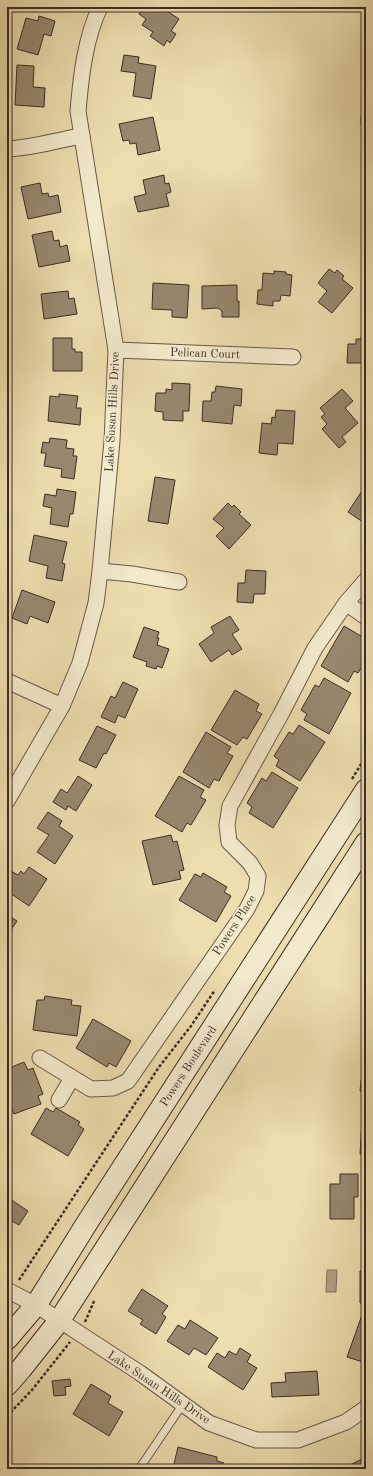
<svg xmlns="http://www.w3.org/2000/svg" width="373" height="1476" viewBox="0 0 373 1476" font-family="'Old Standard TT',serif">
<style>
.water{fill:#afa281;stroke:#80735d}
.building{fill:#97896e;stroke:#3a2d28}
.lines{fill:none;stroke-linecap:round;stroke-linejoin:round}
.service-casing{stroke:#66594a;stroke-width:9}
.minor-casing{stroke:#66594a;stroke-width:17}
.secondary-casing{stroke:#3a2d28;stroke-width:23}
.path{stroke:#3a2d28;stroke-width:2.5;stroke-dasharray:3 2;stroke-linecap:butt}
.service{stroke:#f3eacb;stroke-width:7}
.minor{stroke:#f3eacb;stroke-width:15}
.secondary{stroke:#f3eacb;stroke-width:21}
.labels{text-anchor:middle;stroke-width:3.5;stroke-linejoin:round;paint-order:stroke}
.street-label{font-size:12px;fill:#3a2d28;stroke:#f3eacb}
</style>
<rect width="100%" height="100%" fill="#ecdeaf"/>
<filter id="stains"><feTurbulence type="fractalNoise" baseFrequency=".005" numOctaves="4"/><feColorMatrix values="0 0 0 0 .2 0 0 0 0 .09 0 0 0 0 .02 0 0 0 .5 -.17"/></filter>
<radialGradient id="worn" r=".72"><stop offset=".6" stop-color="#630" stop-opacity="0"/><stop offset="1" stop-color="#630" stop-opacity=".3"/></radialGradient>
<polygon class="water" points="327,1270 337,1270 336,1292 326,1292"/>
<g class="building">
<polygon points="143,7 161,7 179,19 171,31 176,34 170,43 167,40 164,46 150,36 153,32 142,25 146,19 139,14"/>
<polygon points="39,16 55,21 51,36 44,34 38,55 17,49 26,18 38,21"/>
<polygon points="124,55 139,57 138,63 156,66 151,99 133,96 136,73 121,71"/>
<polygon points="17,65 34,66 33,87 45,88 44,107 15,105"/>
<polygon points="364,110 366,110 366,133 366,125 361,125 361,116 364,116"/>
<polygon points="153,117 160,150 138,155 136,143 130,144 129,140 123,141 119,124"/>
<polygon points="164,175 165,184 169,183 171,192 166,194 169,206 138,212 134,197 146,194 143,180"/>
<polygon points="40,183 42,194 48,193 49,197 58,195 61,212 28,219 21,187"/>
<polygon points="52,231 54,241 59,240 60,247 67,245 70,261 39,267 32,235"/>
<polygon points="329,269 335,273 337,270 344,276 342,279 353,288 332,313 318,302 327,291 318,283"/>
<polygon points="274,271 286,272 286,274 292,275 290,296 281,295 280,301 273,301 273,306 257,304 258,290 262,290 263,273 274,274"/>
<polygon points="153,283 189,285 187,318 172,317 172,310 152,309"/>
<polygon points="237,285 237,301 239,301 239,317 222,317 222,311 218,308 202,309 202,286"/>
<polygon points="68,291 69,299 74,298 77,314 44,319 41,294"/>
<polygon points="362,331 366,331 366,363 347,363 348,344 356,344 356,339 361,339"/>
<polygon points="53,338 72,338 72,349 75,349 75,352 82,352 82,371 53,371"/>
<polygon points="172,383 190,384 189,411 183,411 183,421 163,420 163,412 155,411 156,393 166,393 166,389 172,390"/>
<polygon points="216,386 242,389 241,406 234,405 232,424 202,421 203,401 211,401 212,392 215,392"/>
<polygon points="342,389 353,401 345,408 358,423 342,437 346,442 339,448 322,429 327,424 321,417 325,414 320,408"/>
<polygon points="59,394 78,396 76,408 81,408 80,425 48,421 50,396 59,397"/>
<polygon points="276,410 295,411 293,444 278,443 277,455 259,453 262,423 271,424 272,417 275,418"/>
<polygon points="50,438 67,440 66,448 74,449 73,456 77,456 74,479 61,477 62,469 44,466 46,453 41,453 43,442 49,443"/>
<polygon points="155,477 175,480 168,524 148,521"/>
<polygon points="366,485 366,524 348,512"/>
<polygon points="57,489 76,492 73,514 70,514 68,527 50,524 52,508 43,506 45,494 56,496"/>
<polygon points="228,503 232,507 234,505 241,512 239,514 251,525 229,549 216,536 224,528 213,519"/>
<polygon points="34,535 67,542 62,563 65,564 62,581 46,578 48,566 29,561"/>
<polygon points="246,570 266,571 265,594 254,594 253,603 237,602 238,583 245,583"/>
<polygon points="22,590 55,602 48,623 30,616 27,624 12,618"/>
<polygon points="230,616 239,630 232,634 242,649 232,655 229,650 211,662 199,644 214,633 211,627"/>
<polygon points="344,626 366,639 366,651 365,653 366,654 366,660 358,673 354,671 348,682 321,666"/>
<polygon points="144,627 159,632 157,638 159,638 157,645 169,649 162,668 157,666 156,669 146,666 147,662 133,657"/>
<polygon points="324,678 351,693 329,734 304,720 307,714 301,710 315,685 319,687"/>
<polygon points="123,682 138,689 125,718 118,715 115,723 101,717 111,696 115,698"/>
<polygon points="235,690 259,704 256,711 262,714 247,739 243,737 237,745 211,730"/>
<polygon points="299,725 325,742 300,781 276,766 279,760 274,756 289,732 293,734"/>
<polygon points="97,726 116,735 106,754 104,753 96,768 79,760"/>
<polygon points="206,732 231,747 227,753 233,756 219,781 214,779 209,788 183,772"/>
<polygon points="272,772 298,788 273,828 249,813 252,807 247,803 262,778 266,781"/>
<polygon points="78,776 92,785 76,811 68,806 66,810 53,802 61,789 67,793"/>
<polygon points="179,776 204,790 200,797 206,800 191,825 187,823 182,832 155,816"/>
<polygon points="48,812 62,821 59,826 73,836 55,864 37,852 49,835 37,828"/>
<polygon points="171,835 173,842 177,841 184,870 179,871 181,879 153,885 142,841"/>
<polygon points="29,867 47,879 29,906 7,891 7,877 11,871 18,875 21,871 24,874"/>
<polygon points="203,873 227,887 224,892 231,896 216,922 179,900 195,874 201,877"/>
<polygon points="7,915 17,921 7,936"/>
<polygon points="45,996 72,1000 71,1005 81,1006 77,1036 33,1030 37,1000 44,1000"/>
<polygon points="366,1014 366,1050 363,1049"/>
<polygon points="93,1019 131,1041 116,1067 109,1063 107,1067 76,1048"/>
<polygon points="24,1062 28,1070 33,1068 43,1094 38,1096 41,1104 14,1114 11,1106 9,1107 7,1101 7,1069"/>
<polygon points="366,1070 366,1100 362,1100 363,1092 360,1091 361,1080 365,1080"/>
<polygon points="46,1108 53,1112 56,1108 80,1122 78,1125 84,1129 68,1156 31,1134"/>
<polygon points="362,1121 366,1121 366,1154 360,1154"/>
<polygon points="340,1174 358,1174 358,1197 354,1197 354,1219 330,1219 330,1184 340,1184"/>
<polygon points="7,1197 28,1211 19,1225 10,1220 7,1223"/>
<polygon points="366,1270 366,1303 360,1303 360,1271"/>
<polygon points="142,1289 168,1306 162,1314 166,1317 156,1334 140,1324 143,1320 128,1311"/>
<polygon points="362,1315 366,1316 366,1354 363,1362 347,1357"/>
<polygon points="190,1320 218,1338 206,1355 194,1348 189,1355 167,1341 178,1325 185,1329"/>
<polygon points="240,1348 251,1355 247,1362 257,1368 243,1390 208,1367 217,1353 225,1358 229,1351 236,1355"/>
<polygon points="317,1371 319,1395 272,1397 271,1383 286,1382 285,1373"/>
<polygon points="70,1379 71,1386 65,1387 66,1395 54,1396 52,1381"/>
<polygon points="91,1384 111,1396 108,1403 123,1412 109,1436 73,1414"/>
<polygon points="178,1447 217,1457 217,1461 224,1463 222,1469 173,1468"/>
<polygon points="362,1459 365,1464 366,1463 366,1469 342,1469"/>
<polygon points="235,1465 257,1469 235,1469"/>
</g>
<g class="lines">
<defs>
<polyline id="service" points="139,1469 183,1404"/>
<g id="minor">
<path d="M 7,149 C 33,148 57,140 82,136"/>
<polyline points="116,350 293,357"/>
<polyline points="100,571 132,574 179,582"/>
<polyline points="346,603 366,617"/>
<polyline points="7,681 62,706"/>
<path d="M 7,801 L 62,706 L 80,663 L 96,603 L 100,571 L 112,441 L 116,350 L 78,111 C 81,76 85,39 100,7"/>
<polyline points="40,1058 91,1089 113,1088 128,1081 247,909 256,891 258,876 250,863 229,842 227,825 230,806 281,714 315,648 346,603 366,580"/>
<polyline points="59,1100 72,1078"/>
<polyline points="7,1290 36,1305 140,1373 209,1423 256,1440 298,1440 346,1422 366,1408"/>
</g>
<g id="secondary">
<polyline points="7,1339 36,1305 87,1223 366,790"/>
<polyline points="7,1385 21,1369 59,1321 366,843"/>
</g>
</defs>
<use href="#service" class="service-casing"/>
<use href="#minor" class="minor-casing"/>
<use href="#secondary" class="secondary-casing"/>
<g class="path">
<polyline points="352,779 366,756"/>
<polyline points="19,1280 159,1067 191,1026 215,990"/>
<polyline points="85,1322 95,1299"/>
<polyline points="7,1416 32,1390 70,1342"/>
</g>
<use href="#service" class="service"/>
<use href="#minor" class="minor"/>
<use href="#secondary" class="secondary"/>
</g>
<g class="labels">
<g class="street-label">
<text transform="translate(205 353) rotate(2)" y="4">Pelican Court</text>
<text transform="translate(112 412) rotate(-87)" y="4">Lake Susan Hills Drive</text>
<text transform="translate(234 925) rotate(-57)" y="4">Powers Place</text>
<text transform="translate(188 1066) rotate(-57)" y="4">Powers Boulevard</text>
<text transform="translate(159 1387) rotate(34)" y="4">Lake Susan Hills Drive</text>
</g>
</g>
<rect width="373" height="1476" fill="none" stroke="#ecdeaf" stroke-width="24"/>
<rect x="8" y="8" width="357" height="1460" fill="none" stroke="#3a2d28" stroke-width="2"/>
<rect x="12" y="12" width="349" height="1452" fill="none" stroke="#3a2d28"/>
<rect width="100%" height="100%" filter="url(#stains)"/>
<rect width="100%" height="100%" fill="url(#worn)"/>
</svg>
